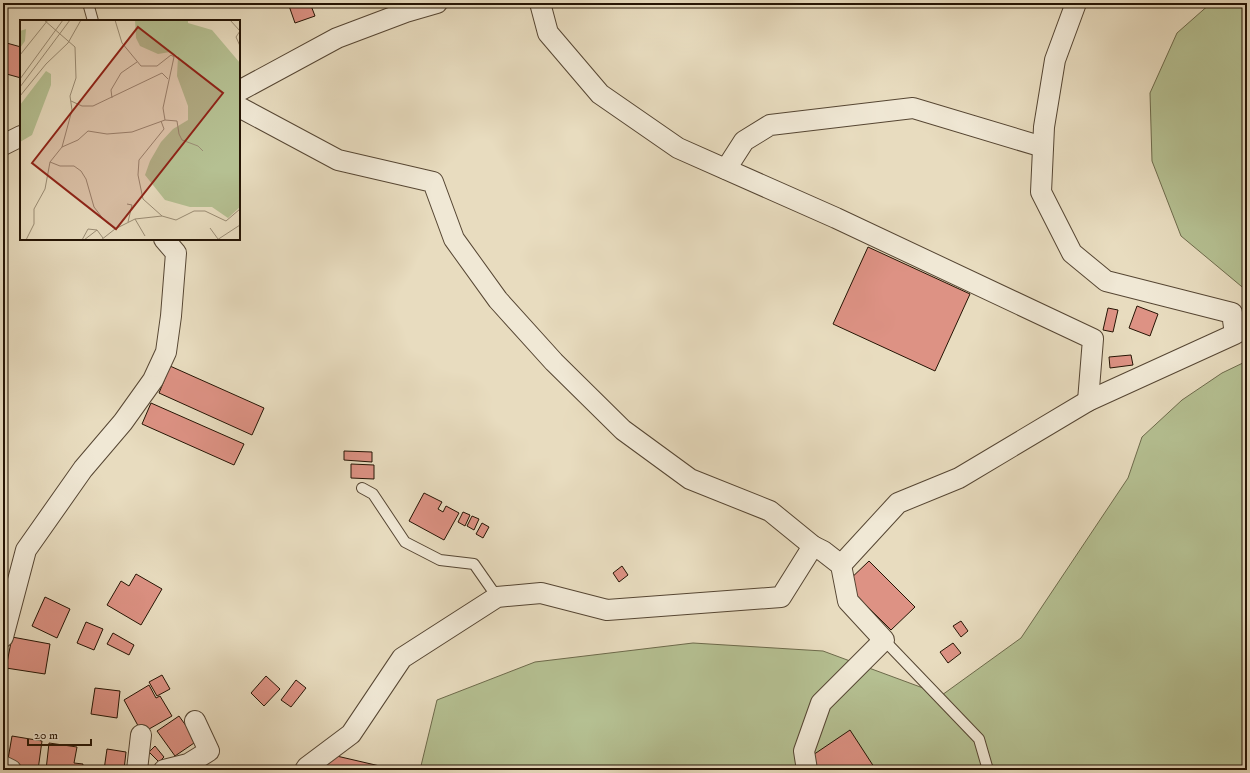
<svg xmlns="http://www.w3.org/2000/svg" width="1250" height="773" viewBox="0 0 1250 773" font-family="'IM FELL DW Pica',serif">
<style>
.green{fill:#b5c092;stroke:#6d6a4b}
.building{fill:#dd9284;stroke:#251404}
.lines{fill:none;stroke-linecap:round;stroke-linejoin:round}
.lane-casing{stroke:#564633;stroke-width:12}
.street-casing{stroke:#564633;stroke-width:22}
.lane{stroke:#f0e8d5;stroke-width:10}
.street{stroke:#f0e8d5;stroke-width:20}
.inset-road{fill:none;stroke:#9a8c74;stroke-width:1}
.view{fill:#8f2418;fill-opacity:0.15;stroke:#8f2418;stroke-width:2}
.inset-edge{fill:none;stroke:#251404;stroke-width:2}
</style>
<rect width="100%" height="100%" fill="#e8dcbf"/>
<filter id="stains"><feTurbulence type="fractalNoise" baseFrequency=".005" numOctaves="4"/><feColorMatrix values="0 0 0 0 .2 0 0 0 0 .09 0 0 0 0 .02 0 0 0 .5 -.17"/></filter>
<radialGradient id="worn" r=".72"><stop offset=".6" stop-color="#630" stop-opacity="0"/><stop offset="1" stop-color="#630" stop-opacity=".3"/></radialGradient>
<g class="green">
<polygon points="1211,3 1247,3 1247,291 1181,236 1152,161 1150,93 1177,33"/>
<polygon points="1247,361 1247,770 420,770 437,700 535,662 693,643 823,651 942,695 1021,638 1128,478 1142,437 1182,400 1222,373"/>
</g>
<g class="building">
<polygon points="288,3 310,3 315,16 295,23"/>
<polygon points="3,42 21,47 21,78 3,73"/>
<polygon points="868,247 970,294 935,371 833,324"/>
<polygon points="1137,306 1158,314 1150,336 1129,328"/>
<polygon points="1108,308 1118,310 1113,332 1103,330"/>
<polygon points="1131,355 1133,365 1110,368 1109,357"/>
<polygon points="170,366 264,408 252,435 159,393"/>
<polygon points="151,403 244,444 234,465 142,424"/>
<polygon points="344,451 372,452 372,462 344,460"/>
<polygon points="351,464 374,465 374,479 351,478"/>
<polygon points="424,493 442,502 438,509 443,512 446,506 459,513 444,540 409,521"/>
<polygon points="463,512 470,515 465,526 458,522"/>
<polygon points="472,516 479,519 474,530 467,526"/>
<polygon points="482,523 489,527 483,538 476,534"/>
<polygon points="869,561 915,607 891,630 845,584"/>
<polygon points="622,566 628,575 619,582 613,573"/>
<polygon points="136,574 162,589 141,625 107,605 121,581 129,586"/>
<polygon points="45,597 70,609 57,638 32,626"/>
<polygon points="961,621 968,631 961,637 953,626"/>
<polygon points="86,622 103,629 94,650 77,643"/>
<polygon points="113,633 134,645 129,655 107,644"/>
<polygon points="12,637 50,644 45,674 6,668"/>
<polygon points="953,643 961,653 948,663 940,652"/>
<polygon points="162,675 170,689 157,696 149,682"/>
<polygon points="266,676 280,689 264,706 251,693"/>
<polygon points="296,680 306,688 291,707 281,700"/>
<polygon points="149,685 156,698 160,696 172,716 142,733 124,700"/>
<polygon points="95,688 120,691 117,718 91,714"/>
<polygon points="179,716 197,741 175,756 157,731"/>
<polygon points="850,730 876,770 814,770 807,759"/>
<polygon points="12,736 42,741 38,770 7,765"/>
<polygon points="49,743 77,747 74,763 83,764 82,770 46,770"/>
<polygon points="155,746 164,757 159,762 149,752"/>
<polygon points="107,749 126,752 124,770 104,770"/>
<polygon points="328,754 397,770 324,770"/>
</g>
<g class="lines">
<defs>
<g id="lane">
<polyline points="88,3 93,21"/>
<polyline points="362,488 373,494 405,542 440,560 474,564 497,597"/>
<polyline points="884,640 979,739 988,770"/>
</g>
<g id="street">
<polyline points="540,3 548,33 600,94 678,148 836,218 1093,339 1088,401"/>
<polyline points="239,91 337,38 406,12 437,3"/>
<polyline points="239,107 338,160 433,182 454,239 498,300 554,362 623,430 690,479 770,511 813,546 823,551 841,565 848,601 884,640 821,703 804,751 807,770"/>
<polyline points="3,145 21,136"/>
<polyline points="726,169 744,141 770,125 913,108 1043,147"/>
<polyline points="841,565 898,503 959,478 1088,401 1235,334 1232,313 1106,281 1072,253 1041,192 1044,127 1055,60 1076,3"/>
<polyline points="3,637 26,550 83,469 123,422 153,380 166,352 171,316 176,253 164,239"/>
<polyline points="3,766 11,770"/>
<polyline points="137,770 141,735"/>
<polyline points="164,770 188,764 209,751 195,721"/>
<polyline points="305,770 307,767 351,734 402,658 497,597 541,593 607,610 781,597 813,546"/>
</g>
</defs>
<use href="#lane" class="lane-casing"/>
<use href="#street" class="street-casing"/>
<use href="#lane" class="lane"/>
<use href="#street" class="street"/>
</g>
<g transform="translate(20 20)">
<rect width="220" height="220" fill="#e8dcbf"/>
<path d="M 115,0 L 168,0 L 168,3 L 192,10 L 220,43 L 220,187 L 208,198 L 192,187 L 170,187 L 145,180 L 125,155 L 130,141 L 141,122 L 153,109 L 168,100 L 168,86 L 157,56 L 158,36 L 150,32 L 138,34 L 120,26 L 116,18 ZM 6,9 L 5,21 L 0,28 L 0,11 ZM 26,51 L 31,54 L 31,65 L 12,115 L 0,122 L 0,85 Z" fill="#b5c092"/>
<path class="inset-road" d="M 95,0 L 102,23 L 121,46 L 137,46 L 151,35 L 154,37 L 143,88 L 145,100M 210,0 L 220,11M 220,11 L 216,17 L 220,26M 0,35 L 28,0M 0,59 L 43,0M 0,67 L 50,0M 0,76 L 26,44 L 48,23 L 61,0M 92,78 L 91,70 L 101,53 L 117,42M 51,81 L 62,86 L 73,86 L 142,53 L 148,59M 141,101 L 144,109 L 119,140 L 118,155 L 123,179 L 142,196M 42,127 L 58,120 L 68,111 L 87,114 L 112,112 L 145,100 L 157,101 L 159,114 L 162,120 L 178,126 L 183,131M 30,142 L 40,146 L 54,146 L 61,151 L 66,159 L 74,187 L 84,200 L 95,209M 107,184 L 112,185 L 108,202M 115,199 L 125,216M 190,208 L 198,219M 6,220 L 14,204 L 14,189 L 25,169 L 30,142 L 42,127 L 52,90 L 50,76 L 56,58 L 55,27 L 24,0M 62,220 L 68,209 L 77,210 L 83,218M 64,220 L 77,210M 81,220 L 95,209 L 115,199 L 142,196 L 156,200 L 174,191 L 185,191 L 206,201 L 220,189M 197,220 L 220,205"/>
<path class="view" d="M 118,7 L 203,73 L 96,209 L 12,143 Z"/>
<rect width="220" height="220" class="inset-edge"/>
</g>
<rect width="1250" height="773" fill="none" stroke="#e8dcbf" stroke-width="16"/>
<rect x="4" y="4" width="1242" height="765" fill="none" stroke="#251404" stroke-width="2"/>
<rect x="8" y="8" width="1234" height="757" fill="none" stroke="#251404"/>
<path d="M28 739v6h63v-6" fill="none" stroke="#251404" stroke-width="2"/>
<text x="34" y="739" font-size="12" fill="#251404" stroke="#f0e8d5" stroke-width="3" paint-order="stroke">20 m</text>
<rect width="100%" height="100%" filter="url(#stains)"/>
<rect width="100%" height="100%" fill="url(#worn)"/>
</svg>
